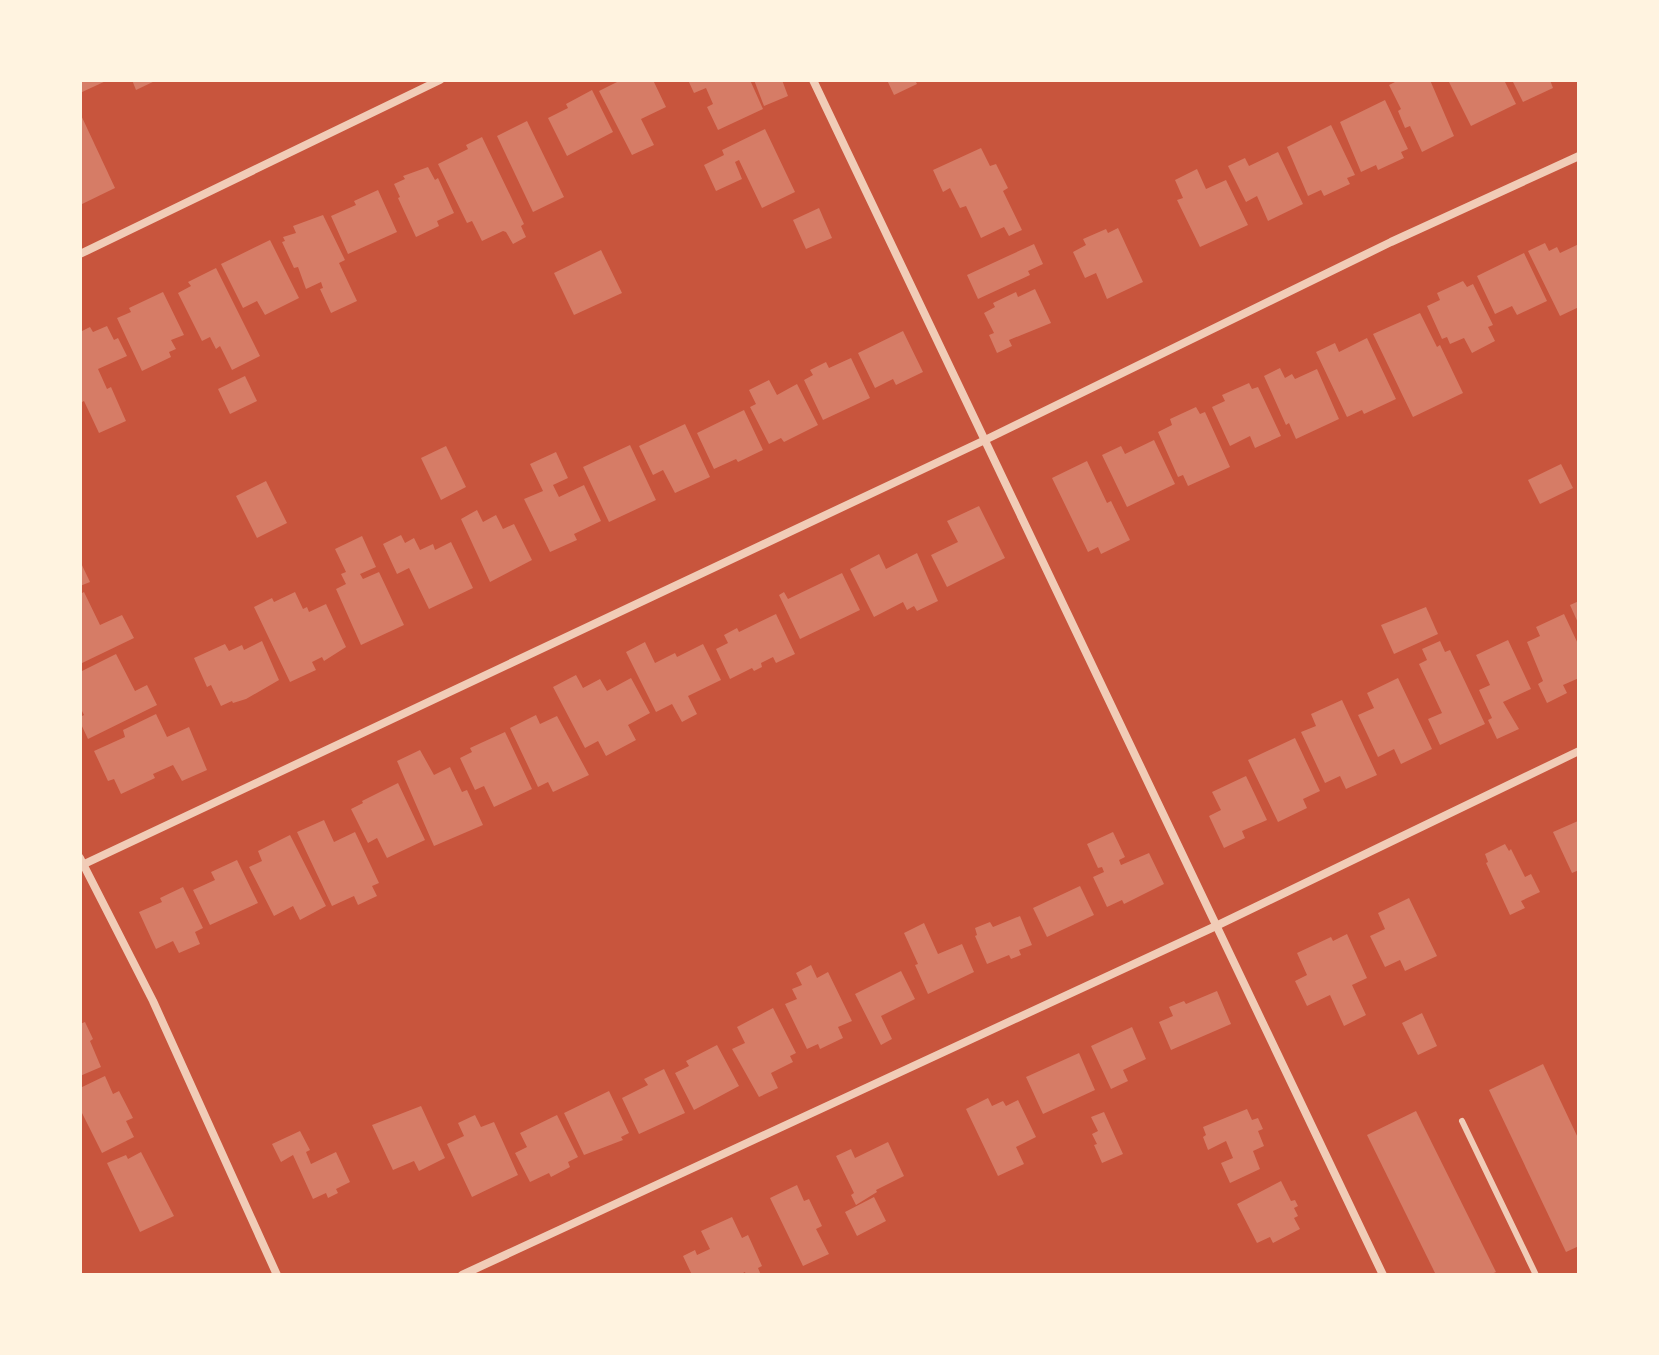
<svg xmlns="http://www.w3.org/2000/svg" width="1659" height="1355" viewBox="0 0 1659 1355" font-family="Raleway,sans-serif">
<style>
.building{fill:#d67c66}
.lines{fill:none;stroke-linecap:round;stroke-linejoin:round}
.service{stroke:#f1ccb7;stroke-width:6}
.minor{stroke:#f1ccb7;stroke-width:8}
</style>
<rect width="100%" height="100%" fill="#c8553d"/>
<g class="building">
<polygon points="80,80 108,80 80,93"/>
<polygon points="132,80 157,80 136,90"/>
<polygon points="621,80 653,80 666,107 641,119 654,145 632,155 599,91"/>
<polygon points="688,80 750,80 763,109 718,130 707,107 713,104 706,88 694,93"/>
<polygon points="754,80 782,80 788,96 764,106"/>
<polygon points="887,80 915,80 917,84 894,95"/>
<polygon points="1399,80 1430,80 1454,136 1422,152 1410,126 1405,128 1398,111 1401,109 1389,85"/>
<polygon points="1448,80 1504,80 1516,104 1471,126"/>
<polygon points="1512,80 1550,80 1553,88 1523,102"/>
<polygon points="592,90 613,132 567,156 548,118 568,108 566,104"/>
<polygon points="1385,100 1408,149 1401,152 1404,158 1378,170 1376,165 1361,172 1340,122"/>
<polygon points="80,113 115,188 80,205"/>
<polygon points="527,121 564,197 533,212 497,136"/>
<polygon points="1331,125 1355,175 1347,178 1350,184 1324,196 1321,190 1308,196 1287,147"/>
<polygon points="765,129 795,192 762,208 739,160 735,162 742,179 716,191 704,165 724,155 722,150"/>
<polygon points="482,137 524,224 521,226 526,237 513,244 506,232 503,231 482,241 472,221 467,223 438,164 468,149 466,145"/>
<polygon points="981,148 990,166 996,164 1008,188 1003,191 1022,230 1009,236 1004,227 981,238 966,206 960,208 950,188 943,192 933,170"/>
<polygon points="1278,152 1303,204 1268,221 1257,196 1246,202 1228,166 1245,158 1249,166"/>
<polygon points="428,167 435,180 438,178 454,213 437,221 439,226 416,237 398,198 400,197 394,184 405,179 403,176"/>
<polygon points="1197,169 1206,189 1226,180 1248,225 1200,247 1177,200 1183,198 1175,180"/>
<polygon points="378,190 397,232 348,254 331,216 356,205 354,201"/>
<polygon points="819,208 832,238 806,249 793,220"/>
<polygon points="323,215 345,260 339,263 357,301 331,313 320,289 323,288 321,282 306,289 298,267 294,268 282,242 285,241 283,237 296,233 293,226"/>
<polygon points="1118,228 1143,282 1107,299 1096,273 1085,278 1073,252 1086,245 1083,239 1106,229 1108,233"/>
<polygon points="270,240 299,298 265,315 257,301 243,308 221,264"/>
<polygon points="1545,243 1549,251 1557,247 1560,253 1579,244 1579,307 1560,316 1528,251"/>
<polygon points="1034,244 1043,264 1028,271 1030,275 978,299 967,275"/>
<polygon points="601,250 622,293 574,315 554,273"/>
<polygon points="1524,253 1547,301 1517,315 1512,306 1495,314 1477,276"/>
<polygon points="216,268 260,356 232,370 220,346 216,349 210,337 202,341 178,293 191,286 188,282"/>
<polygon points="1463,281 1467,287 1473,284 1493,325 1488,327 1495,341 1472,353 1464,338 1450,344 1447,337 1442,339 1427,306 1440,300 1437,293"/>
<polygon points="1035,289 1051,323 1009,340 1012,346 997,353 989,335 994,333 984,313 995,307 993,303 1016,292 1018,297"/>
<polygon points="163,292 184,335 171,340 176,349 169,352 171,357 142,371 117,318 131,312 129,308"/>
<polygon points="1420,313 1437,347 1440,345 1463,393 1413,417 1373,334"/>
<polygon points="107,326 114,340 118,338 127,356 98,369 107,389 111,387 126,421 99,433 84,401 80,403 80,332 90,327 93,332"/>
<polygon points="903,331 923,372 896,385 893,379 875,388 858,353"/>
<polygon points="1367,338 1396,399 1364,414 1362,410 1347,417 1316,352 1335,343 1339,352"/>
<polygon points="851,358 870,398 823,420 804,380 813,375 810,370 826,362 829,368"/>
<polygon points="1280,368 1285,378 1292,374 1295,379 1317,369 1339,419 1296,439 1289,423 1286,425 1264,376"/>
<polygon points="245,376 257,401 230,414 218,389"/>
<polygon points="769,380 777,395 797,384 818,425 784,442 781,438 769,444 750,407 756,404 749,390"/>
<polygon points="1249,383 1252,389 1258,387 1281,436 1255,448 1250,436 1230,446 1212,407 1225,401 1222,395"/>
<polygon points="1196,407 1200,414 1205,412 1230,467 1188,486 1183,475 1178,477 1158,432 1172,425 1170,419"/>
<polygon points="744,410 763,450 738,462 736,459 714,469 697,433"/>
<polygon points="685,424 710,477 675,493 663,470 653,475 639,446"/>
<polygon points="1154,440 1175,484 1127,507 1102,455 1121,446 1125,454"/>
<polygon points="630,445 656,500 609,522 583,467"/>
<polygon points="446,446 466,487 441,500 421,458"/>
<polygon points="556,452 568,478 553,485 559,497 584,485 601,521 574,534 577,540 550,552 524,499 543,491 530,464"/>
<polygon points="1087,461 1107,503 1111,501 1130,540 1101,554 1098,547 1088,552 1052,478"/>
<polygon points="1561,464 1573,488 1540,504 1528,480"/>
<polygon points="266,481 287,523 257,538 236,496"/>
<polygon points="979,506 1005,558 947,587 931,555 958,542 947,521"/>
<polygon points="477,510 483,522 496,515 503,529 514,524 532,560 490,582 461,519"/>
<polygon points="401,535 405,543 414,538 420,550 433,544 435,550 451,542 473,588 429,609 409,568 397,574 383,544"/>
<polygon points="362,536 376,567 360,574 363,579 379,572 404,625 361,645 336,589 346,584 341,574 346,572 335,549"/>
<polygon points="917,553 938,601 917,611 914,606 907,610 903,602 874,617 850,569 879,554 886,569"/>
<polygon points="80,561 90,582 80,586"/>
<polygon points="842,573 860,610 800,639 779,595 784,592 788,599"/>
<polygon points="84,592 100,625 122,615 134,638 80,664 80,594"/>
<polygon points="295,592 303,609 307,607 309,612 326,604 346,647 324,661 322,657 312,662 316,670 290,682 254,607 272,598 274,602"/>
<polygon points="1579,601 1579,625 1570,605"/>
<polygon points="1426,607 1438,634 1394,654 1381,625"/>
<polygon points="776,614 795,654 776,663 773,657 761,663 762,667 754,671 752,668 730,679 716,649 728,643 724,635 737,628 739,632"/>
<polygon points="1564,614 1579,646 1579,678 1563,685 1567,693 1547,703 1538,684 1543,681 1527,642 1540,636 1536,627"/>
<polygon points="1508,640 1531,689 1503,702 1519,729 1497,739 1488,720 1492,718 1479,690 1490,685 1476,655"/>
<polygon points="262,641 279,680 246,699 233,703 232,701 221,706 211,685 207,687 194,658 225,644 229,651 242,645 244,650"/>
<polygon points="1440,641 1445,652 1450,650 1485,724 1440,745 1428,719 1442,713 1419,664 1427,660 1422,649"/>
<polygon points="645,642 655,663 675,653 677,657 703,644 721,680 688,696 697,714 682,722 672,704 656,712 626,652"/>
<polygon points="116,654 135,691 147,685 157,705 88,739 80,722 80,717 84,715 80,707 80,672"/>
<polygon points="576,675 583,688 600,679 607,691 631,678 650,713 628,725 636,740 606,756 598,741 585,748 553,687"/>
<polygon points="1398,678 1432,749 1401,764 1394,749 1378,757 1358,715 1374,708 1367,693"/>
<polygon points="1342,700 1377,775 1346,789 1340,776 1325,783 1301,732 1316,726 1311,714"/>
<polygon points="156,714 167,737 189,727 207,770 182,781 173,765 153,774 155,778 121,794 114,779 108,781 94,751 125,737 123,730"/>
<polygon points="536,715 540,724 557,716 589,775 553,792 548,782 538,787 510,728"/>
<polygon points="505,732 532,789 494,807 484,786 475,790 460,758 472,752 470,748"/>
<polygon points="1295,738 1320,791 1303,799 1307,808 1278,822 1248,760"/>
<polygon points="420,750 434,775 450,767 462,792 467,790 483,825 434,846 397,761"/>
<polygon points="1246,776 1267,820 1242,831 1245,838 1224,848 1209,816 1221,810 1212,792"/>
<polygon points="398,783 425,840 387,858 377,838 368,843 351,809 363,803 362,801"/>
<polygon points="324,820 334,842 355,832 379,883 372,886 377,896 358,905 354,896 332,906 297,832"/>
<polygon points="1578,821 1579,870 1572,873 1553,832"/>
<polygon points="1113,832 1125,857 1119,860 1121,865 1149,853 1164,884 1124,904 1122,900 1107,907 1093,877 1104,872 1102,867 1098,868 1087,844"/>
<polygon points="290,835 326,906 300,920 293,906 274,916 249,867 262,861 258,851"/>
<polygon points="1505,844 1509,851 1511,849 1525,877 1531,874 1540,892 1521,901 1525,908 1510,915 1486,863 1488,862 1485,854"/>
<polygon points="237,860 258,903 210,925 193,890 215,880 211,872"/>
<polygon points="1080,886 1094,915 1047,937 1033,908"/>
<polygon points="183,887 203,928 195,932 200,944 179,953 173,941 156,949 139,912 162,902 160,898"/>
<polygon points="1409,898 1437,956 1405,971 1400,960 1385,967 1370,936 1385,929 1378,913"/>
<polygon points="1020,916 1032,945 1019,950 1021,955 1011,959 1009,955 987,964 975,936 977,935 975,928 990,922 993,927"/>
<polygon points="924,923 938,954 962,944 974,972 928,994 915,965 918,964 904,933"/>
<polygon points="1347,934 1367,978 1352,985 1366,1015 1344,1026 1330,995 1307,1006 1295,981 1307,975 1297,953 1331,937 1333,941"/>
<polygon points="811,965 817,978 828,972 852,1021 838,1027 843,1038 820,1049 818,1044 807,1049 785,1004 797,999 792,989 802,985 796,973"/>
<polygon points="901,971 915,999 881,1016 892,1039 881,1045 855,994"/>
<polygon points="1217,991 1231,1024 1171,1050 1159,1022 1173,1016 1169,1007 1184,1001 1186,1004"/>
<polygon points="773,1008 796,1053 790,1056 793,1062 771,1073 778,1088 759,1097 732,1049 745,1043 737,1027"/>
<polygon points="1422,1013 1437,1046 1418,1055 1402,1023"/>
<polygon points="85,1022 93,1039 90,1041 101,1067 80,1076 80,1024"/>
<polygon points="1132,1027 1146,1059 1123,1070 1128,1081 1111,1089 1091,1046"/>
<polygon points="717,1045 739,1086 694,1110 675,1073 689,1066 686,1061"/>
<polygon points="1079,1053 1095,1090 1043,1114 1026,1077"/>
<polygon points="1543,1064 1579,1140 1579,1246 1566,1252 1489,1090"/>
<polygon points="664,1069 685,1113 639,1134 622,1098 648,1085 644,1079"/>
<polygon points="105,1076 113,1094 119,1091 133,1118 126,1121 134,1137 102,1153 80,1109 80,1088"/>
<polygon points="609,1091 629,1133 621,1137 623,1140 584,1155 564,1113"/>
<polygon points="988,1098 992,1106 1003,1101 1006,1106 1018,1100 1036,1137 1016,1147 1024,1164 998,1176 966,1109"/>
<polygon points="421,1106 445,1158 419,1171 414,1161 393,1170 372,1125"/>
<polygon points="1247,1109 1252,1120 1258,1118 1263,1129 1258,1131 1264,1146 1253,1151 1260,1169 1230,1183 1221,1163 1233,1158 1226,1141 1208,1150 1203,1137 1206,1135 1203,1127"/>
<polygon points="1416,1111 1496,1272 1489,1275 1436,1275 1367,1135"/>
<polygon points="1104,1112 1123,1154 1102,1163 1094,1145 1097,1144 1092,1134 1098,1131 1091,1117"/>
<polygon points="475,1115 481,1127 494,1122 518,1175 472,1197 447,1144 464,1136 458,1123"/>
<polygon points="557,1115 578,1157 568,1162 570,1167 551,1177 549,1173 530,1182 515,1153 527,1147 520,1133"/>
<polygon points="300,1131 310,1150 306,1152 311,1164 336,1152 350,1182 336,1189 338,1193 328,1198 326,1193 313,1199 293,1155 281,1162 272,1144"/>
<polygon points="888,1142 904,1176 876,1190 877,1192 856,1205 851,1195 854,1193 836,1156 851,1149 855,1158"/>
<polygon points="141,1152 174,1216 140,1232 107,1163 126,1155 128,1159"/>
<polygon points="1281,1181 1291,1201 1295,1200 1298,1206 1294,1208 1298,1216 1294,1218 1300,1229 1273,1243 1270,1237 1257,1243 1237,1204"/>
<polygon points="797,1185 804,1201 809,1199 822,1226 816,1229 829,1254 803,1266 770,1198"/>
<polygon points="874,1197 886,1221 857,1236 845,1212"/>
<polygon points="732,1217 742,1238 748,1235 762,1266 758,1268 761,1275 746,1275 745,1272 739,1275 692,1275 683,1256 695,1250 697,1255 710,1249 701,1231"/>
</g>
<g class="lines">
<polyline class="service" points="1462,1121 1536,1275"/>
<g class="minor">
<polyline points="813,80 1383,1275"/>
<polyline points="80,254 440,80"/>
<polyline points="80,858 153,1001 277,1275"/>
<polyline points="80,866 985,440 1391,242 1579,156"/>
<polyline points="462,1275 1216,926 1579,751"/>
</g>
</g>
<rect width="1659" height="1355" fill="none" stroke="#fff3e0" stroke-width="164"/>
</svg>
